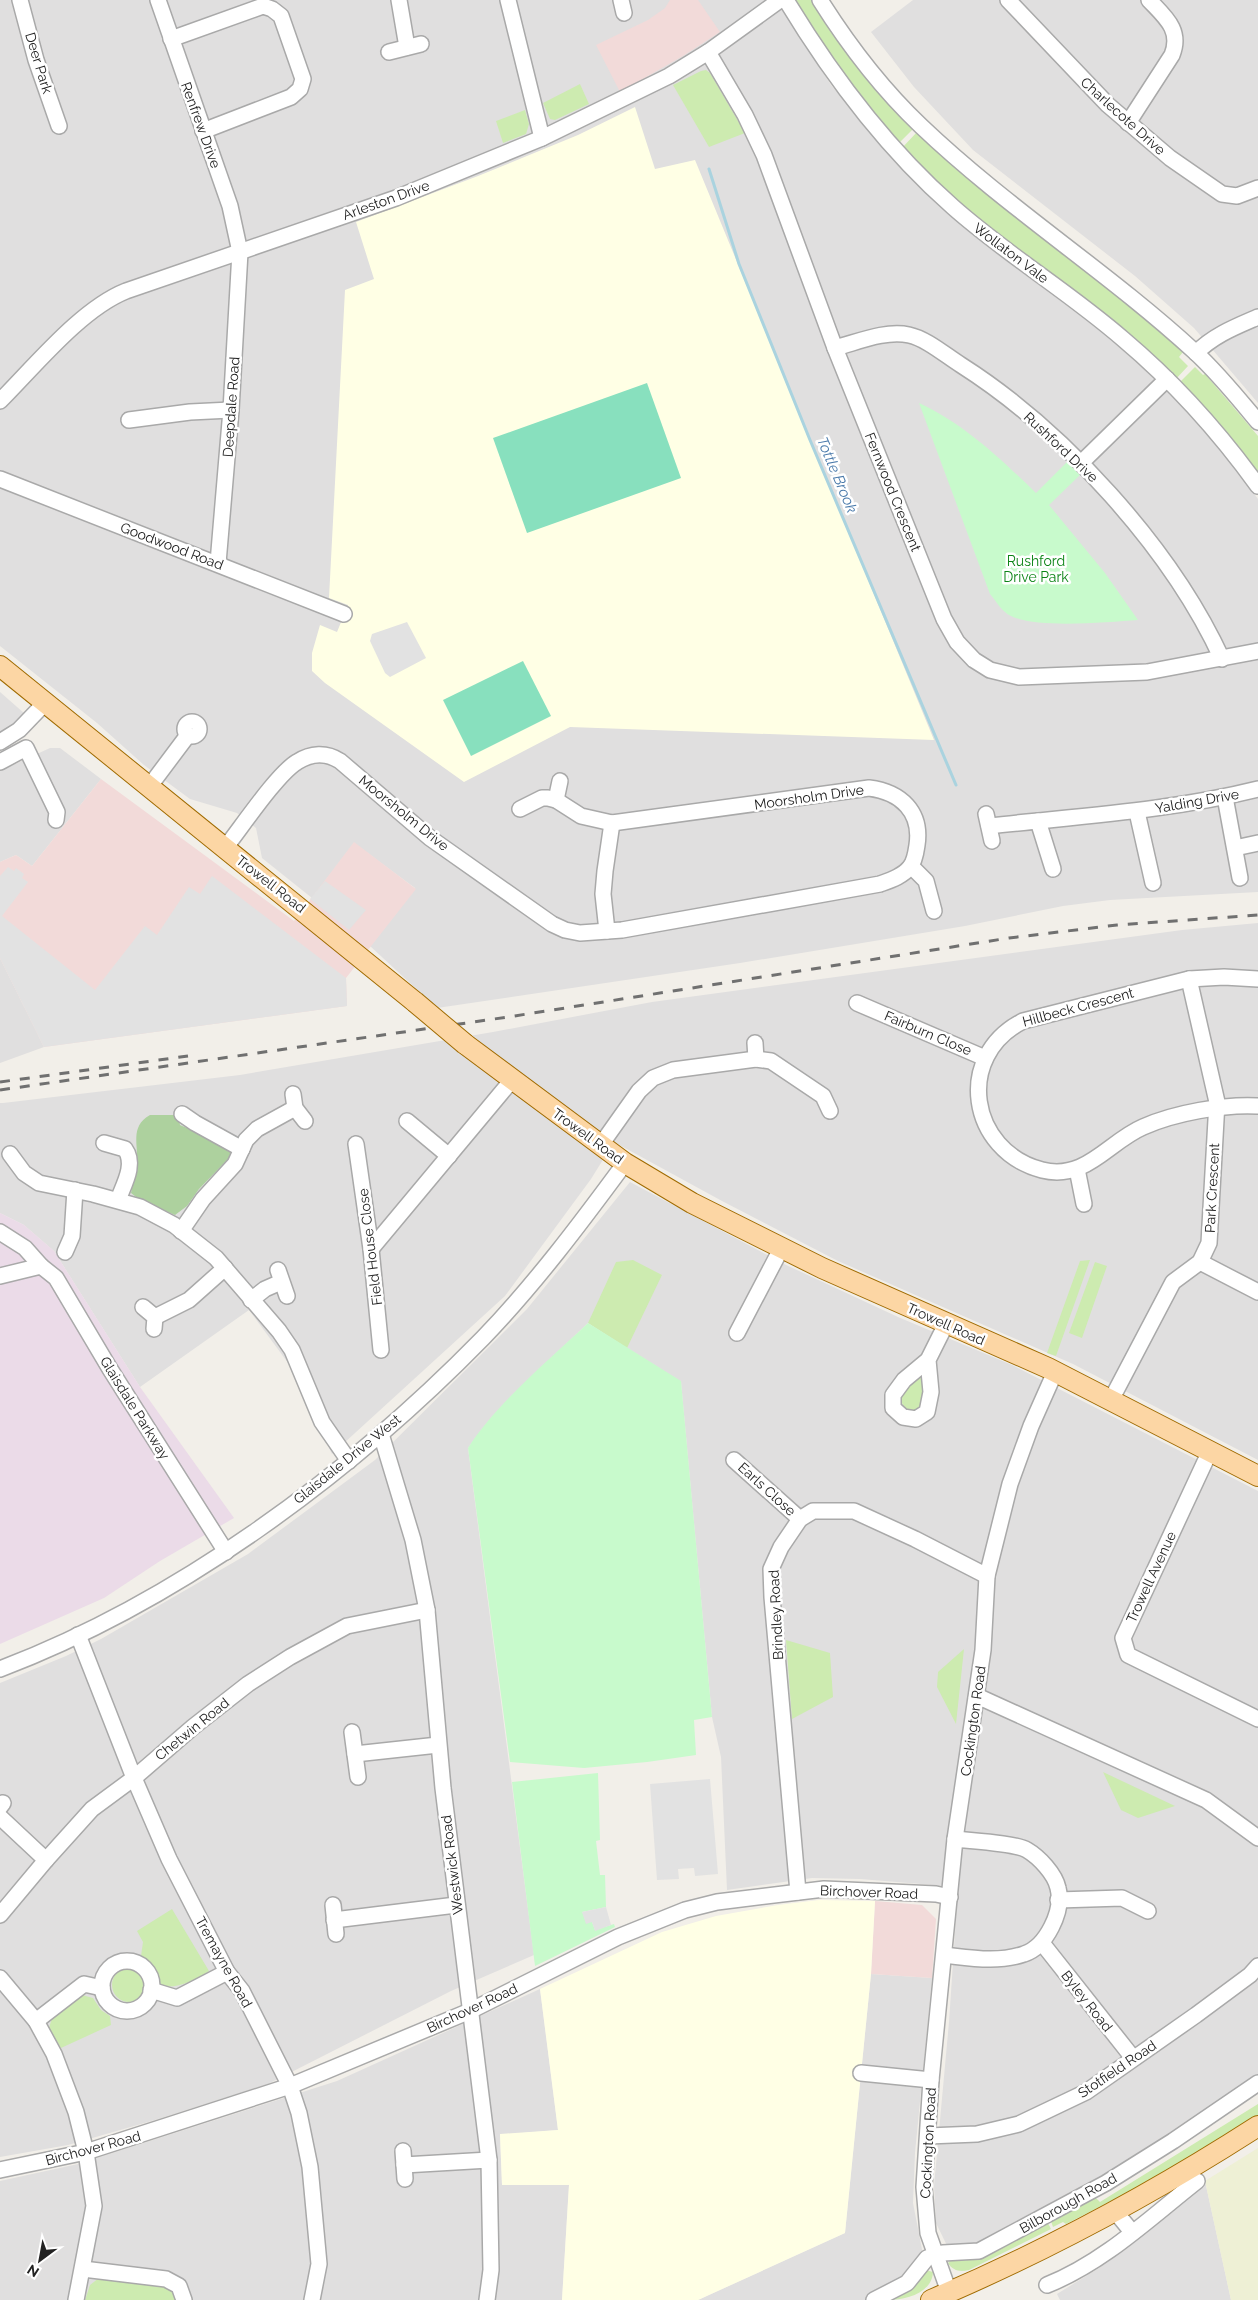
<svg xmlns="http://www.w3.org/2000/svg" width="1258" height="2300" viewBox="0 0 1258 2300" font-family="Raleway,sans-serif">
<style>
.residential{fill:#e0dfdf}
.commercial{fill:#f2dad9}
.industrial{fill:#ebdbe8}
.education{fill:#ffffe5}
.farmland{fill:#eef0d5}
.grass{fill:#cdebb0}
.forest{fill:#add19e}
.park{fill:#c8facc}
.pitch{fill:#88e0be}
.parking{fill:#e2e2e2}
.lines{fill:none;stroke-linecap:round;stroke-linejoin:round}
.stream{stroke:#aad3df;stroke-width:3}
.minor-casing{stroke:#a9a9a9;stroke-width:18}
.major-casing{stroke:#a06b00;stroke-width:22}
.minor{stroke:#fff;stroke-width:15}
.major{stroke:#fcd6a4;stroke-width:20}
.rail{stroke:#707070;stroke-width:3;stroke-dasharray:10 10;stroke-linecap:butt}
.major-bridge-casing{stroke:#a06b00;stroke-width:22;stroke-linecap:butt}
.major-bridge{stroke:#fcd6a4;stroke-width:20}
.labels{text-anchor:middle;stroke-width:5;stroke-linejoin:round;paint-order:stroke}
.street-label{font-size:14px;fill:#222;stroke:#fff}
.park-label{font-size:14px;fill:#0c8416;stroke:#fff}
.water-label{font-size:15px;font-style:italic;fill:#4a7aab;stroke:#fff}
</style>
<rect width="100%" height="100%" fill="#f2efe9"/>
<g class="residential">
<polygon points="0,0 776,0 831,85 858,117 1177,398 1220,448 1258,499 1258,892 1110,900 1063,906 965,926 740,963 437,1008 370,946 415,888 354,843 312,898 262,858 256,828 237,813 190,799 144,765 97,723 0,646"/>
<polygon points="913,0 1258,0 1258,403 1194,328 1135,276 973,150 914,87 871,32"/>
<polygon points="0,692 25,714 0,735"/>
<polygon points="50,748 60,748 101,779 32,866 16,855 0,862 0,771"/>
<polygon points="1258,923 1258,1460 1073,1364 838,1261 722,1201 614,1142 591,1179 505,1296 332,1454 304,1397 294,1371 249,1310 140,1387 54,1251 24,1225 0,1213 0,1103 3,1103 240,1075 493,1032 652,1002 1182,930"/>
<polygon points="0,958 44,1047 0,1063"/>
<polygon points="630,1182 784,1264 898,1317 1012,1365 1258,1491 1258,2092 1095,2197 1060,2217 975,2259 953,2258 936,2223 934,2186 949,2022 958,1887 860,1879 812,1878 727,1890 721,1757 712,1717 681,1382 588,1323 518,1390 476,1437 468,1448 534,1955 451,1991 268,2084 155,2120 68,2145 0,2157 0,1683 66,1656 101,1639 248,1554 375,1460 527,1309"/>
<polygon points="871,1974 932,1978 915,2153 913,2203 926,2270 888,2300 698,2300 845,2233"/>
<polygon points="540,1989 558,2130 500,2135 502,2185 569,2184 562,2300 0,2300 0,2181 78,2164 337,2081"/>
<polygon points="1205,2181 1231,2300 1060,2300 1057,2294 1099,2268"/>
</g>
<g class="commercial">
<polygon points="670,0 698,0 720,32 683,56 620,92 596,45 648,20 665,8"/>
<polygon points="101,779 294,921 354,842 416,889 346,978 347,1006 44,1047 0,958 0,862 16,855 32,866"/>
<polygon points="875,1901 922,1905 936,1919 932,1978 871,1974"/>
</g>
<polygon class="industrial" points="0,1213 24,1225 54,1251 140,1387 234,1518 160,1561 104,1598 0,1644"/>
<g class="education">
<polygon points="635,107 655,169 695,160 934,740 570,727 464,782 325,683 312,671 312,653 320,625 337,632 348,605 329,598 345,290 374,279 356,222 478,176 578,135"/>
<polygon points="819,1900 875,1901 871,1974 845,2233 698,2300 562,2300 569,2185 502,2185 500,2134 558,2130 540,1989 662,1932 716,1916 778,1905"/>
</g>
<polygon class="farmland" points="1258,2148 1258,2300 1231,2300 1205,2181"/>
<g class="grass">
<path d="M 794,0 L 812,0 C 841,47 874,90 913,129 L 898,144 L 839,74 Z"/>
<polygon points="706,70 710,73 745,133 709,147 673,85 701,71"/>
<polygon points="580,84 589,104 555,120 550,119 543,103"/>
<polygon points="525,110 529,124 526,134 503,143 496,121"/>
<path d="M 917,132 C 1002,210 1099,274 1183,352 L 1179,357 L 1188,366 L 1175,380 L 989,231 L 901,149 Z"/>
<polygon points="1195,367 1203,375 1205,374 1258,436 1258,480 1179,383"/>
<polygon points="633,1260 662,1275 627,1348 588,1323 616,1262"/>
<polygon points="1090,1260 1056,1356 1047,1353 1080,1261"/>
<polygon points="1095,1262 1107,1266 1082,1338 1069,1333"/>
<path d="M 925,1369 L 923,1406 C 912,1414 905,1411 900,1399 L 902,1391 Z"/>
<polygon points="786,1640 830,1653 833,1697 792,1719"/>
<polygon points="964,1649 956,1724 937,1687 938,1672"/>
<polygon points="1103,1772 1175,1806 1138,1818 1121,1810"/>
<path d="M 172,1909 L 209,1971 C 196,1980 177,1989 162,1986 L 152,1966 L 141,1956 L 143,1942 L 137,1931 Z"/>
<circle cx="129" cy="1985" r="17"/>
<polygon points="82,1995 93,1998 101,2010 110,2016 111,2025 61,2048 49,2028 52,2018"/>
<polygon points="1258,2104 1258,2117 1152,2180 1066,2224 1063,2222 1053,2227 1051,2221 1095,2197 1100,2202"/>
<path d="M 1048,2223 L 1051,2229 L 969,2270 C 960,2272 953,2271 948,2263 L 953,2258 L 975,2259 Z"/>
<path d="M 926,2270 L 933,2272 C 932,2293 906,2300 888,2300 Z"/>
<polygon points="99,2278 162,2284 172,2288 179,2300 85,2300 90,2285"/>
</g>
<path class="forest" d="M 150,1115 L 178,1115 L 180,1125 C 194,1131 227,1143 232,1155 L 199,1189 L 187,1206 L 175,1215 L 140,1200 L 131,1193 C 133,1184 136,1174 137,1165 C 139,1145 129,1127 150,1115 Z"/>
<g class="park">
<path d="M 919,403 C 963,423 1001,459 1036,493 L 1067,462 L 1080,475 L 1049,505 L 1105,573 L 1138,620 C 1107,622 1038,629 1011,616 C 1002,612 996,601 990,594 Z"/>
<path d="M 588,1323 L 681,1381 L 712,1717 L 694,1720 L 696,1755 L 647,1762 L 584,1768 L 510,1762 L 468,1448 C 496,1404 550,1359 588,1323 Z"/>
<polygon points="598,1773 600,1840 596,1841 600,1875 605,1875 606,1907 582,1912 592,1922 595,1930 614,1924 615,1927 535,1966 512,1782"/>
</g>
<g class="pitch">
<polygon points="647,383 681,478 527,533 493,438"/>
<polygon points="523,661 551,716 471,756 443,700"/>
</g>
<g class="parking">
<polygon points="407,622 426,658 390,677 385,673 370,641 372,634"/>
<polygon points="8,867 14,871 16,868 24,874 22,878 28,882 2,916 95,990 145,926 157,935 189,887 200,894 212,876 346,978 347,1006 44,1047 0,958 0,876"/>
<polygon points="325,881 366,910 349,930 310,899"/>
<polygon points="710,1779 718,1874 695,1876 694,1868 678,1869 679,1879 657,1880 650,1784"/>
<polygon points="606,1907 611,1925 595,1931 592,1922 586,1924 582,1912"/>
</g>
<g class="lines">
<polyline class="stream" points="709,169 739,264 810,440 956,785"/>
<defs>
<g id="minor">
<polyline points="20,0 36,60 59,126"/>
<polyline points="158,0 230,206 240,252 231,410 218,563"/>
<polyline points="399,0 407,47"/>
<polyline points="508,0 542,138"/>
<polyline points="621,0 624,13"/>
<path d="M 786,0 C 832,76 886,148 953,207 C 1007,255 1069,292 1123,339 C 1174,382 1219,432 1258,486"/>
<path d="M 820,0 C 849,46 882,89 921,126 C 1007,208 1108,272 1195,352 C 1218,373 1238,398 1258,422"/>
<polyline points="1008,0 1108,105 1170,158 1222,194 1237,196 1258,188"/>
<polyline points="171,39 263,6 272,9 281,16 303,79 300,89 291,97 203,131"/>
<polyline points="389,52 421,44"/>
<polyline points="708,52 745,115 764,155 835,348 944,619 957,642 974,660 990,670 1019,677 1147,672 1258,651"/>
<path d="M 1128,123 L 1172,55 C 1182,30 1165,17 1149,0"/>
<path d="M 835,348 C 858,342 885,330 909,335 C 927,339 945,355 961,365 C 1063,430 1171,548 1222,659"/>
<path d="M 1196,353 C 1214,335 1235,327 1258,317"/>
<path d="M 0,401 C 35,366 81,309 126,291 L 396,198 L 542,138 L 669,76 L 708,52 L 780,0"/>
<polyline points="129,420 190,412 231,410"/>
<polyline points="1081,463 1167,379"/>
<polyline points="0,479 344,614"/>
<circle cx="192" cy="729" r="7"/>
<polyline points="0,742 19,730 45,703"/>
<polyline points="0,762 26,748 57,812 56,820"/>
<polyline points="149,787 188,735"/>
<polyline points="1225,797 1240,878"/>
<polyline points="556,800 560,781"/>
<polyline points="1137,812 1153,883"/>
<polyline points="986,814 992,841"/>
<polyline points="1038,821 1053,869"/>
<path d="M 989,826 C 1079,816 1170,811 1258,789"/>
<path d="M 225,848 C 241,828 277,774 297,762 C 311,753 326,752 340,761 L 430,838 L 552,924 L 565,930 L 580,933 L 622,930 L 880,884 C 891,880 903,876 910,867 C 915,861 916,852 917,845 C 922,812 901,792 869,788 L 612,823 L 581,816 L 556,800 L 548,798 L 542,798 L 520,809"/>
<polyline points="1235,848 1258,843"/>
<polyline points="911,866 926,881 934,911"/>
<polyline points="607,931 603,894 605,871 612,823"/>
<path d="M 1258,979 L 1224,977 L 1189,979 L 1023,1021 C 954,1056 969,1151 1042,1170 C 1086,1181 1108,1142 1143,1127 C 1174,1113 1224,1104 1258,1106"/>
<polyline points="857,1003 985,1058"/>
<polyline points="755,1043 756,1059"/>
<polyline points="293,1094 295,1108 305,1121"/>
<polyline points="182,1114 195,1123 242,1149"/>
<polyline points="407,1121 449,1156"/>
<path d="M 104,1143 L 125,1149 C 136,1164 124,1184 118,1200"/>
<polyline points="356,1144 371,1249 381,1350"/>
<polyline points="600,1146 639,1091 653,1078 673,1070 756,1059 771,1061 823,1096 830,1111"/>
<polyline points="10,1154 24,1173 39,1183 93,1194 140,1207 174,1225 216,1258 279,1331 292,1350 322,1422 349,1461"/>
<polyline points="1077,1169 1084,1204"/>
<polyline points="181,1231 203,1199 235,1164 246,1140 257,1129 295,1108"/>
<polyline points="0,1232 25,1248 41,1266"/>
<polyline points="371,1249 512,1080"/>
<polyline points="65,1252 72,1236 75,1190"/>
<polyline points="1200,1262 1258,1292"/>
<polyline points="278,1270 287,1296"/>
<polyline points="0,1276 41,1266 56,1278 110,1369 226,1552"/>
<polyline points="251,1300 265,1289 281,1282"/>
<polyline points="143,1307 155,1317 154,1329"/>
<polyline points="155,1317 189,1300 225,1268"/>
<polyline points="737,1333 781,1249"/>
<polyline points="928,1360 904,1380 893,1395 893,1408 903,1417 916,1419 927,1412 931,1392 928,1360 946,1324"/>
<polyline points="1111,1400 1173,1282 1200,1262 1209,1243 1217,1102 1189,979"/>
<polyline points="381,1434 413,1540 427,1610 443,1788 489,2160 491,2270 487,2300"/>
<polyline points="1210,1451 1123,1638 1128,1655 1258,1719"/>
<polyline points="734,1460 800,1519"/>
<polyline points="78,1635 134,1778 169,1859 227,1972 242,1991 290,2086 299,2113 310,2167 319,2264 312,2300"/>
<path d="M 0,1669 C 179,1601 350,1474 483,1338 C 535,1284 580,1224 625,1163"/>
<polyline points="977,1696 1206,1800 1258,1838"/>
<polyline points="352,1732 358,1777"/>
<polyline points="355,1754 438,1745"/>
<polyline points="0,1807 3,1803"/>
<polyline points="0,1817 46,1860"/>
<polyline points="798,1892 772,1597 771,1569 781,1547 800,1519 813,1511 854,1511 915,1539 987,1576"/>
<polyline points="1058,1900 1122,1898 1148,1911"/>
<polyline points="333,1905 336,1934"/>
<polyline points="0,1915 46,1860 92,1809 134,1778 193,1727 248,1684 290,1657 347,1626 427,1610"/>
<polyline points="334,1920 456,1905"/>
<polyline points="1042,1943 1133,2058"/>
<path d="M 944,1955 C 971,1958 998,1963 1024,1954 C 1046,1947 1064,1911 1058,1888 C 1055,1874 1039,1857 1027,1850 C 1015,1843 971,1841 955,1839"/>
<circle cx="127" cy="1986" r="25"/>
<polyline points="0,1978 36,2021 54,2054 76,2112 86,2152 94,2206 76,2300"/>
<polyline points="151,1990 177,1998 227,1972"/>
<polyline points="36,2021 84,1984 102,1988"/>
<polyline points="861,2073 931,2080"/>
<polyline points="928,2136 977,2134 1019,2124 1086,2092 1196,2015 1250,1975 1258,1966"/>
<polyline points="403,2151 405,2179"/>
<polyline points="404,2165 489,2160"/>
<polyline points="0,2170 86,2152 290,2086 470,2011 618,1937 685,1910 717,1902 824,1889 936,1894 950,1897"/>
<polyline points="1114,2210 1132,2232"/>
<polyline points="83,2269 166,2279 179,2286 184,2300"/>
<path d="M 1047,2285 C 1103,2263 1150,2218 1197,2181"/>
<polyline points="949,2292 928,2233 924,2187 931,2080 955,1839 983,1650 987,1576 1010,1484 1031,1426 1055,1372"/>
<polyline points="874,2300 907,2283 927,2258 943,2253 979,2251 1106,2183 1173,2141 1258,2083"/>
</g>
<g id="major">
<polyline points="0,666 415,1002"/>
<polyline points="465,1044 625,1163 692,1203 822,1268 1048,1368 1258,1476"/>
<path d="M 931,2300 C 1044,2252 1154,2193 1258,2126"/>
</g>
</defs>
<use href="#minor" class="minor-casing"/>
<use href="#major" class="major-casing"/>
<use href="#minor" class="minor"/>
<use href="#major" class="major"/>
<g class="rail">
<polyline points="0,1082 188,1056"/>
<polyline points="0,1090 508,1017 1009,938 1117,925 1258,915"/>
</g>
<defs>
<polyline id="major-bridge" points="415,1002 465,1044"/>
</defs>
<use href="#major-bridge" class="major-bridge-casing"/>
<use href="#major-bridge" class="major-bridge"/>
</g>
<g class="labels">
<g class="street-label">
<text transform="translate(39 63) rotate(73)" y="5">Deer Park</text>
<text transform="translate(1123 116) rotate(42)" y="5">Charlecote Drive</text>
<text transform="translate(201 125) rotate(70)" y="5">Renfrew Drive</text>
<text transform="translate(386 200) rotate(-20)" y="5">Arleston Drive</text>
<text transform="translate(1011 253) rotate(37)" y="5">Wollaton Vale</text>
<text transform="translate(231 407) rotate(-86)" y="5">Deepdale Road</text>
<text transform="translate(1061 447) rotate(43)" y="5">Rushford Drive</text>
<text transform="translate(893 492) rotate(68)" y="5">Fernwood Crescent</text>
<text transform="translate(172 546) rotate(21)" y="5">Goodwood Road</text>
<text transform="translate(809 797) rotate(-8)" y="5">Moorsholm Drive</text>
<text transform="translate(1197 801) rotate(-10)" y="5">Yalding Drive</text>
<text transform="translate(404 813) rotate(39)" y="5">Moorsholm Drive</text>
<text transform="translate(271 884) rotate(38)" y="5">Trowell Road</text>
<text transform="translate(1078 1007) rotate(-15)" y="5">Hillbeck Crescent</text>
<text transform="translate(928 1033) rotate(23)" y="5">Fairburn Close</text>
<text transform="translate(588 1136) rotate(36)" y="5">Trowell Road</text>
<text transform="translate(1212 1188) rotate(-87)" y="5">Park Crescent</text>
<text transform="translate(370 1247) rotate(-97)" y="5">Field House Close</text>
<text transform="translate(946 1324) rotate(24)" y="5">Trowell Road</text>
<text transform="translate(135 1408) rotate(58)" y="5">Glaisdale Parkway</text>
<text transform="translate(347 1459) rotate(-39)" y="5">Glaisdale Drive West</text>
<text transform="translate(767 1489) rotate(42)" y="5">Earls Close</text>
<text transform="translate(1151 1577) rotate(-65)" y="5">Trowell Avenue</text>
<text transform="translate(776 1615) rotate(-93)" y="5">Brindley Road</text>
<text transform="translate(973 1721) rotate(-82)" y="5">Cockington Road</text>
<text transform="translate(192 1729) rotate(-39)" y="5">Chetwin Road</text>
<text transform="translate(452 1865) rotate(-97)" y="5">Westwick Road</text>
<text transform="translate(869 1892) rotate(2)" y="5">Birchover Road</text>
<text transform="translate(224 1962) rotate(61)" y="5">Tremayne Road</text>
<text transform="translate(1087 2001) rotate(52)" y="5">Byley Road</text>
<text transform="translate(472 2008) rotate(-25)" y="5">Birchover Road</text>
<text transform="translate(1117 2069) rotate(-34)" y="5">Stotfield Road</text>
<text transform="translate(928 2143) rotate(-87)" y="5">Cockington Road</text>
<text transform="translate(93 2148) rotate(-15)" y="5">Birchover Road</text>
<text transform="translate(1068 2203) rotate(-29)" y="5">Bilborough Road</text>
</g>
<g class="park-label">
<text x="1036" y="566">Rushford<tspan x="1036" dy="16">Drive Park</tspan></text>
</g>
<g class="water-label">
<text transform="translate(837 475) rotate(67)" y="5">Tottle Brook</text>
</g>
</g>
<g transform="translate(40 2260) rotate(212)" stroke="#ffffff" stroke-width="4" paint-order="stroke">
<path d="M0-4L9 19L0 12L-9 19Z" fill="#222222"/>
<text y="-8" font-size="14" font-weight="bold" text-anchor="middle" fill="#222222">N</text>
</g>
</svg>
